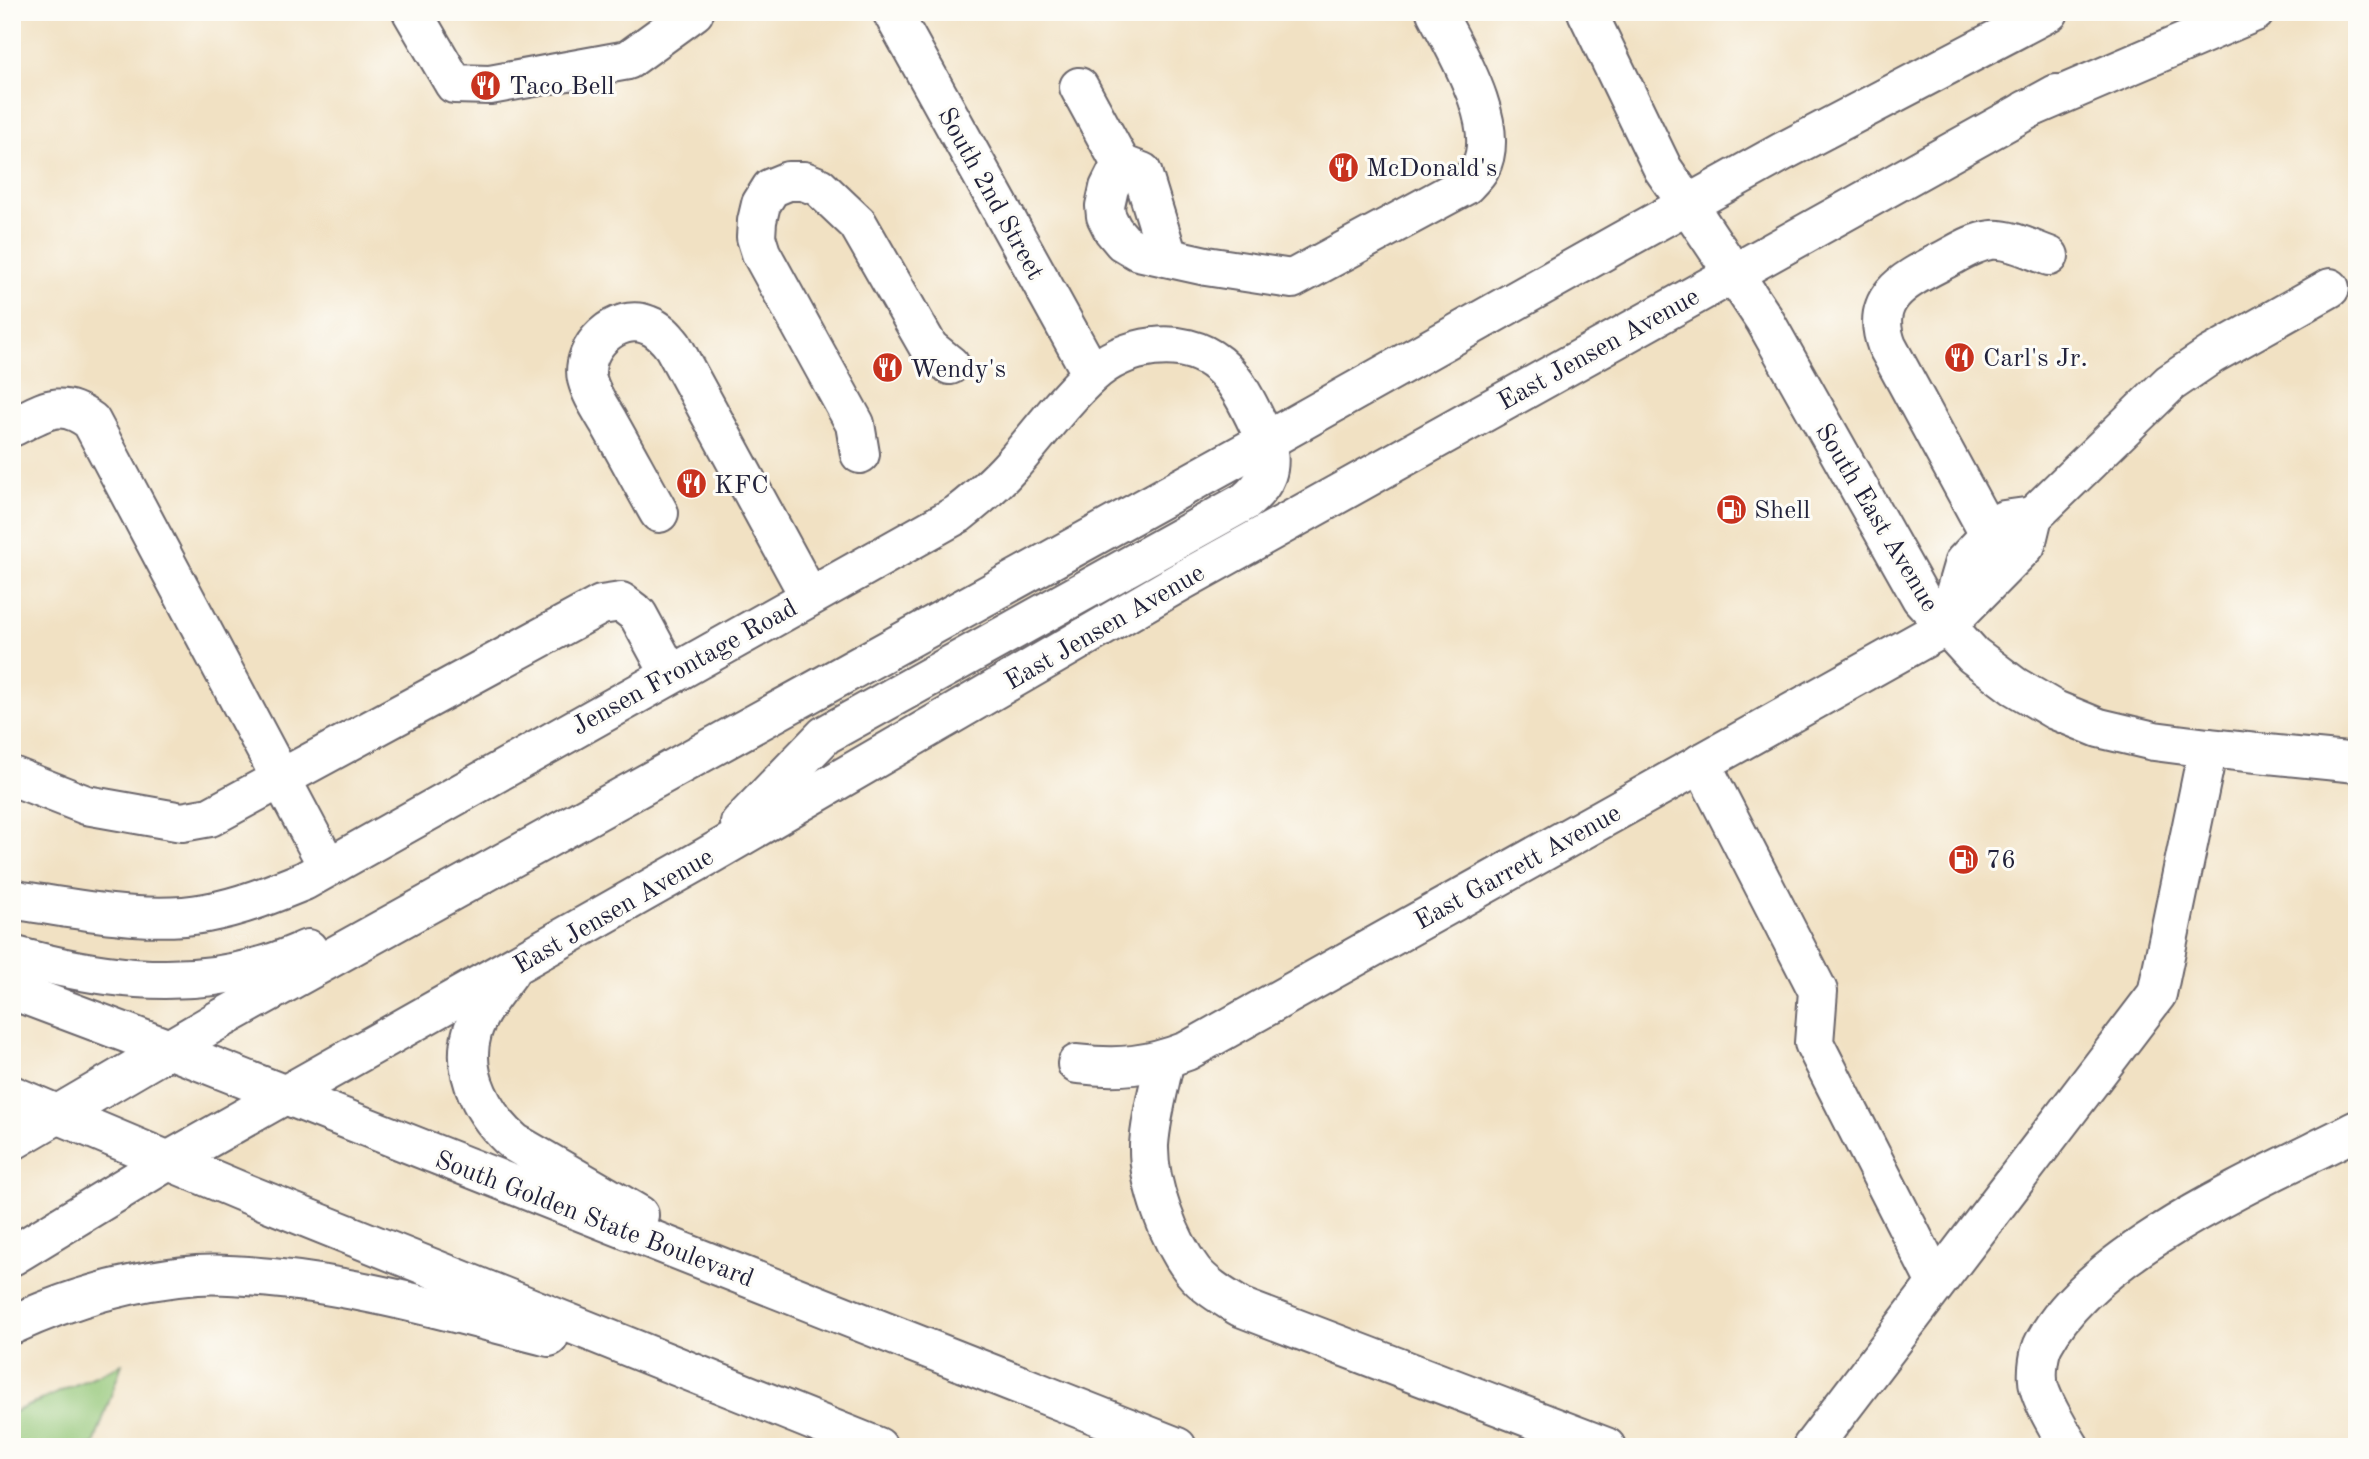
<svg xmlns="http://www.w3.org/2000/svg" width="2369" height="1459" viewBox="0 0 2369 1459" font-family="'Old Standard TT',serif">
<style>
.green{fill:#93c677;stroke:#5a7459;stroke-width:2}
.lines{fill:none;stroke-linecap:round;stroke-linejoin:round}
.minor-casing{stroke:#6a656b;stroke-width:42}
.major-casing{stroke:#6a656b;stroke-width:42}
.highway-casing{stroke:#6a656b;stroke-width:42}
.minor{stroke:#fff;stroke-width:38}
.major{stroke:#fff;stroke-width:38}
.highway{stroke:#fff;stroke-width:38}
.labels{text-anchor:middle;stroke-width:6;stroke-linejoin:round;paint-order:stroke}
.poi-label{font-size:26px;fill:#22223b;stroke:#fdfcf7;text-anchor:start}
.street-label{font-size:26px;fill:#22223b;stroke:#fdfcf7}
</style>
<rect width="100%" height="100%" fill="#fdfcf7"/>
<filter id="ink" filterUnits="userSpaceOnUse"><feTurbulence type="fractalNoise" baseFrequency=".0143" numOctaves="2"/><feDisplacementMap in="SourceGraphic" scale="14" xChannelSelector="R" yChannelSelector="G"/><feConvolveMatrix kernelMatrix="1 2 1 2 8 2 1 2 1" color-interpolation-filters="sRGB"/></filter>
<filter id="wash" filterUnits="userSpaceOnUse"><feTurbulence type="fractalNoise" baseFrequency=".00686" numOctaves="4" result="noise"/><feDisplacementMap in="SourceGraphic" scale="28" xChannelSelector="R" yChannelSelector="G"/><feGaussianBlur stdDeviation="1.57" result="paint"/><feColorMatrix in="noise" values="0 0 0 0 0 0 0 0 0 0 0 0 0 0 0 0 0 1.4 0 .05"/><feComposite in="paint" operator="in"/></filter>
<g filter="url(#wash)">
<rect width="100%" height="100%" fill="#f1e1c3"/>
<polygon class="green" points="122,1364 93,1447 12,1447 12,1413"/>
</g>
<g filter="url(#ink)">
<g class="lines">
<defs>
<g id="minor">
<polyline points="412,12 454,84 490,85 628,60 694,12"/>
<polyline points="892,12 1092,374"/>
<path d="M 1079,87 L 1121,164 L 1109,188 L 1105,206 L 1106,216 L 1113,230 L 1123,242 L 1138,251 L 1206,266 L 1292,279 L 1466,185 C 1470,180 1477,174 1480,168 C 1503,126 1455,49 1436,12"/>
<polyline points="1121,164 1142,172 1168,257"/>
<polyline points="1688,205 1764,319 1921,598 1973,655 2014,686 2055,710 2099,728 2154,741 2208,748 2357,763"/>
<path d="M 12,427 C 44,412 59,397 91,421 L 328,867"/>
<polyline points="860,454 855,424 761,253 756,237 757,221 761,204 771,188 788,181 804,181 819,187 858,224 929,348 950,365"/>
<path d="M 659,513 C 642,483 626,453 609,423 C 601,409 591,395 587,379 C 580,348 617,312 648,325 C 659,329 666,337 673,346 L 809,596"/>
<polyline points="2033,516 2170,383 2211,355 2330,288"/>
<path d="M 1990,536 L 1887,346 C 1868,295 1908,279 1946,259 C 1961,251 1975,242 1991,240 C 2009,238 2032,250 2049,256"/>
<polyline points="1701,763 1818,991 1814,1043 1936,1283"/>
<polyline points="12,776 86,805 182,822 210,817 601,605 621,602 638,615 670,674"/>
<path d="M 12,898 L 22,901 C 80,909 147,924 206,913 C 240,907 272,894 304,881 L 958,514 C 977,499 994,485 1010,467 C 1037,437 1061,402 1091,375 C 1124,345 1182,334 1218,364 C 1241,383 1253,415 1266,441"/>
<path d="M 1165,1059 C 1159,1088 1151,1116 1149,1145 C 1148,1184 1169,1240 1193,1271 C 1205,1286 1224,1297 1240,1307 L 1606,1447"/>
<path d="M 1077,1064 C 1119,1069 1148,1066 1187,1051 L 1945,627 L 2026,545 L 2033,516 L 2004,520 L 1964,562 L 1945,627"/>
<polyline points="1812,1447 2157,994 2208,748"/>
<path d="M 2070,1447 C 2061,1433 2038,1395 2038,1380 C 2037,1370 2039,1352 2044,1343 C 2094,1249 2263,1178 2357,1130"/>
</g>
<g id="major">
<path d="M 740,823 L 825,735 L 1246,501 C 1267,483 1273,469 1266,441"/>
<path d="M 12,955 C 95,978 178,990 262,966 C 278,962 293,955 308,949"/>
<path d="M 509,973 C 496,991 478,1011 472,1033 C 460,1075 485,1117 515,1143 L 639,1215"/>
<polyline points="12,990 169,1049 1177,1447"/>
<polyline points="12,1095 245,1193 878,1447"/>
<polyline points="12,1141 217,1021 1266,441 1620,242 1782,152 2049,12"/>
<polyline points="12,1256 168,1161 706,857 1178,583 2056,94"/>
<path d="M 12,1325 C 70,1298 134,1280 197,1275 C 222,1273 248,1276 272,1278 C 366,1287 457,1314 549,1337"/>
</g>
<g id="highway">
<polyline points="1587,12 1663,169 1688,205"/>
<polyline points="2026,110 2255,12"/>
</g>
</defs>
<use href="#minor" class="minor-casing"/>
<use href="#major" class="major-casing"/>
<use href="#highway" class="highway-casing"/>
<use href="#minor" class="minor"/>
<use href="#major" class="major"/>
<use href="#highway" class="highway"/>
</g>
</g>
<defs>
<symbol id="restaurant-disc" viewBox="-11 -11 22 22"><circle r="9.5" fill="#c8321e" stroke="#fdfcf7"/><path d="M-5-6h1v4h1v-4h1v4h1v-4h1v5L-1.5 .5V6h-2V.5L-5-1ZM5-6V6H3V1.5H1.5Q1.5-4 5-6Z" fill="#fff"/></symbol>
<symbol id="fuel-disc" viewBox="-11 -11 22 22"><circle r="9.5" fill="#c8321e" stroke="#fdfcf7"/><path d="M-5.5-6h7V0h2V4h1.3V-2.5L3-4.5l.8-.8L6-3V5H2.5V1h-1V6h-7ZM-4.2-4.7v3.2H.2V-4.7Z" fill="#fff"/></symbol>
</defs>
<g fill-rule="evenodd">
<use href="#restaurant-disc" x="468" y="68" width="35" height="35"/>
<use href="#restaurant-disc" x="1326" y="150" width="35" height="35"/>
<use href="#restaurant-disc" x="1942" y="340" width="35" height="35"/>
<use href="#restaurant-disc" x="870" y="350" width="35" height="35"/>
<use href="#restaurant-disc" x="674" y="466" width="35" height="35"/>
<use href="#fuel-disc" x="1714" y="492" width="35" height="35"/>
<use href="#fuel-disc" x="1946" y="842" width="35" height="35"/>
</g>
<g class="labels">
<g class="poi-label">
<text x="509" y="94">Taco Bell</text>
<text x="1366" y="176">McDonald's</text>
<text x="1983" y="366">Carl's Jr.</text>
<text x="910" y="377">Wendy's</text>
<text x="714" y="493">KFC</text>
<text x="1754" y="518">Shell</text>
<text x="1986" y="868">76</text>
</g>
<g class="street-label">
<text transform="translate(992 193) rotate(61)" y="9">South 2nd Street</text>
<text transform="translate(1598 348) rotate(-29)" y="9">East Jensen Avenue</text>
<text transform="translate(1878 517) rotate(59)" y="9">South East Avenue</text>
<text transform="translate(1104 626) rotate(-30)" y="9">East Jensen Avenue</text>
<text transform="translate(684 666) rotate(-29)" y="9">Jensen Frontage Road</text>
<text transform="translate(1517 866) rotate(-29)" y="9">East Garrett Avenue</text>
<text transform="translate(613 910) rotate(-30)" y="9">East Jensen Avenue</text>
<text transform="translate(595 1218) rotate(21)" y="9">South Golden State Boulevard</text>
</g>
</g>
<rect width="2369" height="1459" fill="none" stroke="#fdfcf7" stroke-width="42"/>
</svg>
